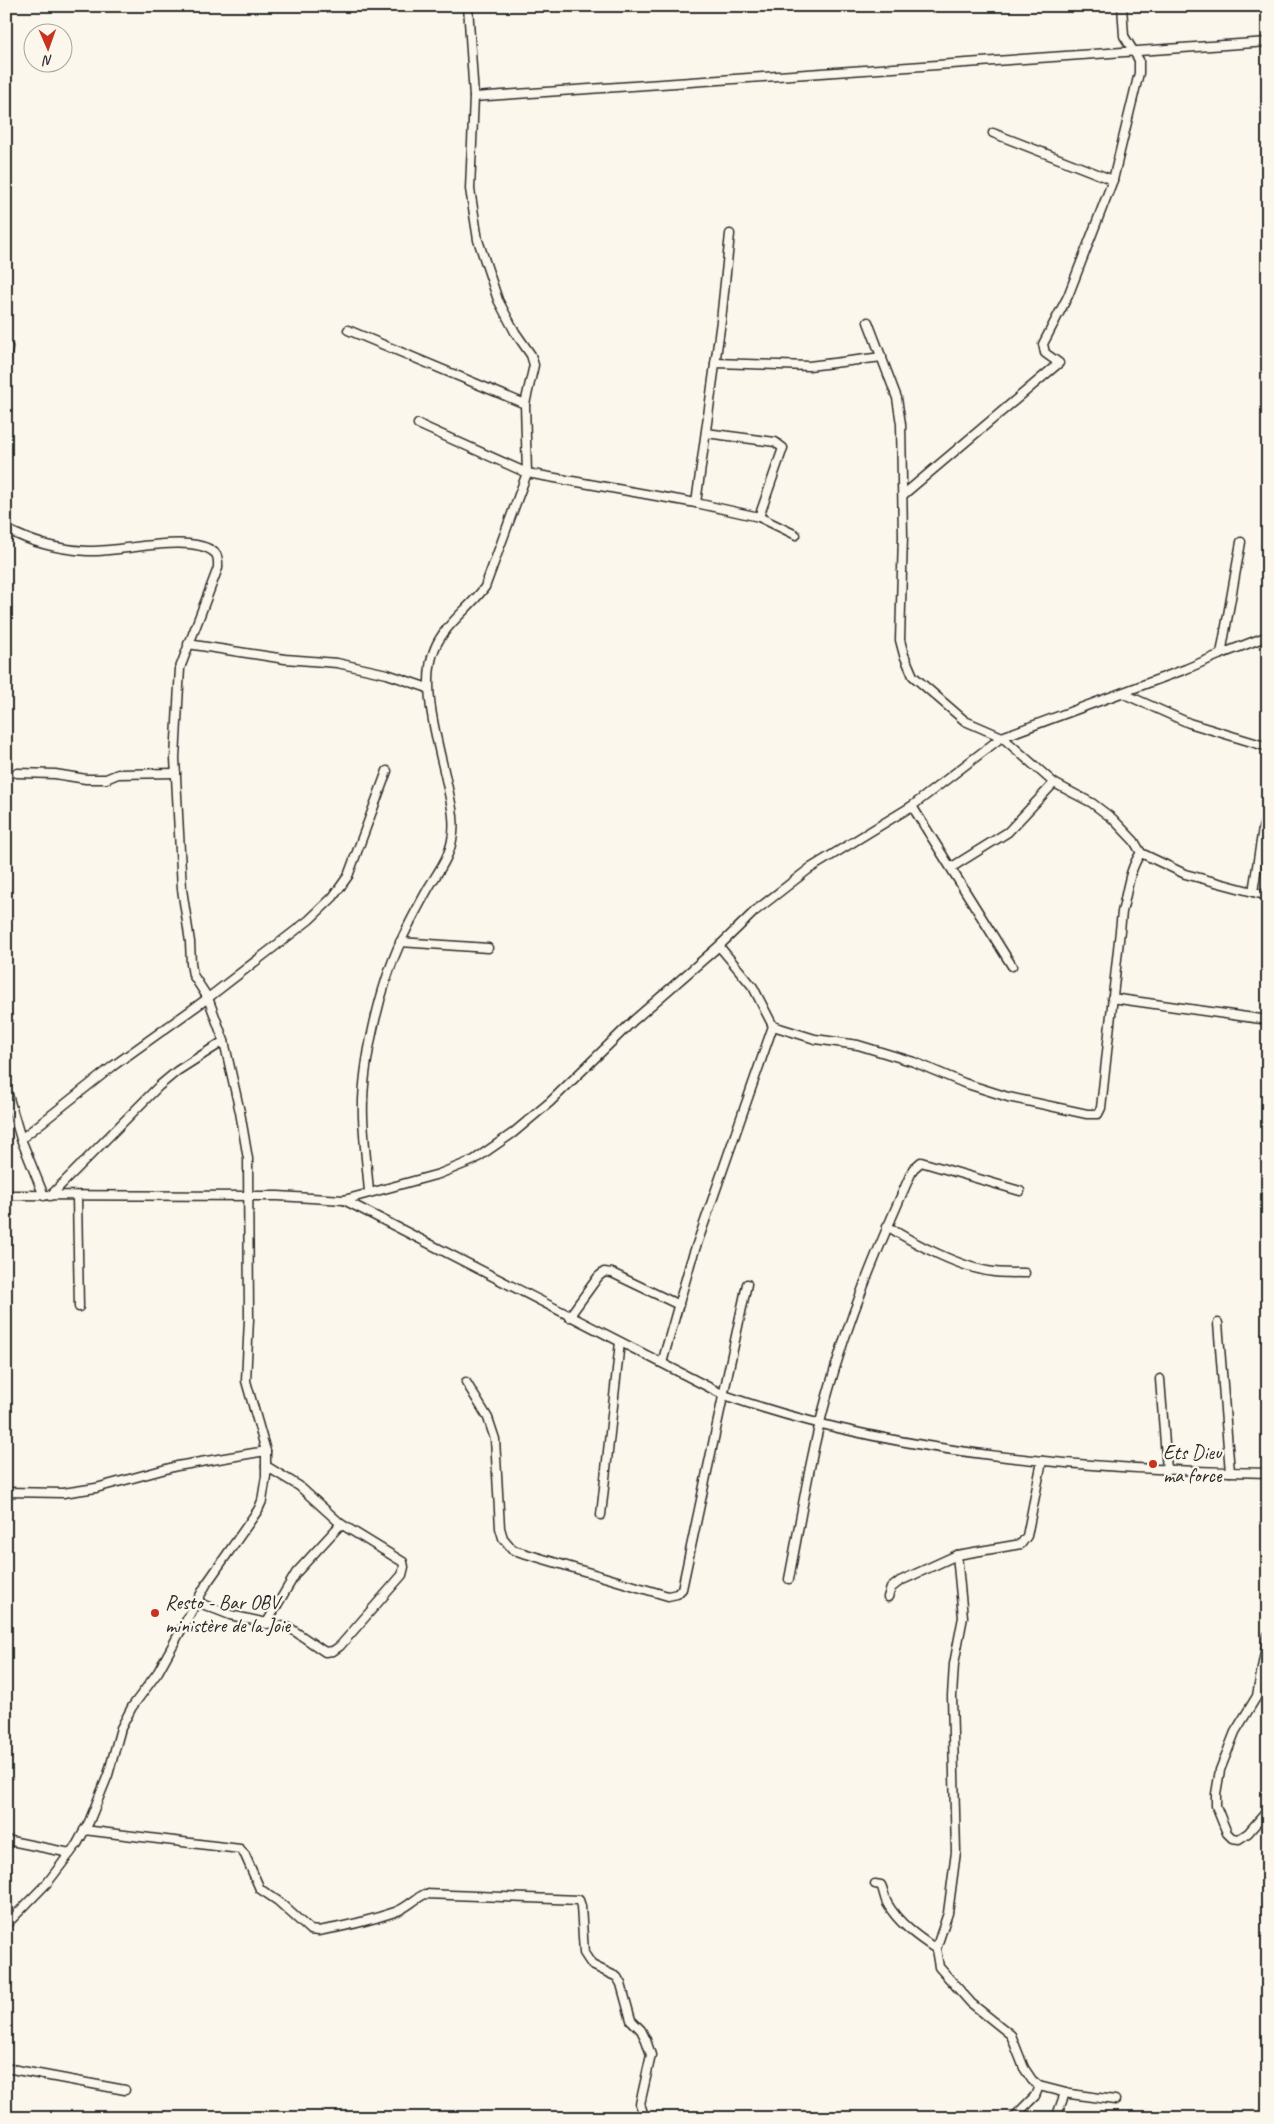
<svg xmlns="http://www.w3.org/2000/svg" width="1274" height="2124" viewBox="0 0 1274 2124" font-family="Caveat,sans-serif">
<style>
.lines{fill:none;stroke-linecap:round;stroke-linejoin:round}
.street-casing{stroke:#2b2b2b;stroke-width:11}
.street{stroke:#fbf7ec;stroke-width:8}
.poi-dot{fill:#c8321e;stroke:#fbf7ec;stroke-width:2}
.labels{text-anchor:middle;stroke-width:4.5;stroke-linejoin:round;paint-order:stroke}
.poi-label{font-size:20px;fill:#2b2b2b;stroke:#fbf7ec;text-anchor:start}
</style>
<rect width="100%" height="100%" fill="#fbf7ec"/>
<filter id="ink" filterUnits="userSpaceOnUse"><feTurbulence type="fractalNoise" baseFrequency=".02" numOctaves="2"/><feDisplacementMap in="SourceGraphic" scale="10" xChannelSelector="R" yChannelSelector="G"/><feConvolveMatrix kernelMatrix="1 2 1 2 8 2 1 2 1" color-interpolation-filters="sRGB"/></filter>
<g filter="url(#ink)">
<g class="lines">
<defs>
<g id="street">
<polyline points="474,97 1268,42"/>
<polyline points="993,133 1113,180"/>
<polyline points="348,330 525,404"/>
<polyline points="6,346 8,347 6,359"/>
<polyline points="715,363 809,366 882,357"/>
<polyline points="418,424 527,473 696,503 759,517 796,535"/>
<polyline points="706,433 775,442 783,448 759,517"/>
<polyline points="903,495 1059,363 1045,353 1043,344 1068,296 1113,180 1139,73 1139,60 1124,36 1122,6"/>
<polyline points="696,503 721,321 730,234"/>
<path d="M 6,529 C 33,543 56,549 87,551 C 119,553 191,532 215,553 C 219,557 218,563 218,568 L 180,668 L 175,758 L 182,889 L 190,942 L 191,964 L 193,975 L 208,998 L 224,1041 L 240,1112 L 248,1159 L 249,1319 L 246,1381 L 266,1451 L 266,1476 L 262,1501 L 258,1510 L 207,1583 L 158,1672 L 132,1707 L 121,1728 L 108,1775 L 89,1822 L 77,1844 L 48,1882 L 6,1925"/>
<polyline points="188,644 285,659 337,663 387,674 428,688"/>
<polyline points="1221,654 1241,542"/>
<polyline points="1122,693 1189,723 1268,747"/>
<polyline points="17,773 55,774 86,779 106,779 118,774 176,773"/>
<polyline points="912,806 1012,966"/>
<polyline points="1141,853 1185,874 1268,896"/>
<polyline points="952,867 1008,832 1054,783"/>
<polyline points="1253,892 1263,828 1268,814"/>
<polyline points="400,942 488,948"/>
<path d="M 719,946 L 753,987 L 773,1026 L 815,1039 L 858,1045 L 914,1062 L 964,1083 L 1008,1097 L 1087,1114 L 1098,1114 L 1101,1108 L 1122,912 C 1127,894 1129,868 1141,853 L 1134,841 L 1113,819 L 1092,803 L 1054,783 L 1002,737 L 965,721 L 913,676 L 904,655 L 900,640 L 903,536 L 901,424 L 897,398 L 868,322"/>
<polyline points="1112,998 1268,1020"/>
<polyline points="6,1088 21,1139 44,1196"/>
<polyline points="21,1139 113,1066 208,998 309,920 333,897 348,876 387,771"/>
<path d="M 369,1192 C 367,1167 364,1142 363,1117 C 361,1066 380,987 401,941 C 409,923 419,905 429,887 C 438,872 449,858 452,840 C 456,821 451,803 447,784 C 439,746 419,684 435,648 C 445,624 470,608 485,587 L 527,473 L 525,404 L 534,365 L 531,355 L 515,332 L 498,300 L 478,240 L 470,189 L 474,97 L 468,6"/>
<polyline points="6,1195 278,1196 344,1200 439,1174 474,1160 513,1133 550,1102 633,1021 719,946 755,911 809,869 912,806 1002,737 1186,669 1221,654 1268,636"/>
<polyline points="50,1196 159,1086 177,1071 224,1041"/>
<polyline points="77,1197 79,1307"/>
<path d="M 344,1200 L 724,1395 C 898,1456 1085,1469 1268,1473"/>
<path d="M 887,1226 C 913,1243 963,1269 994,1272 C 1004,1273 1015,1273 1025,1273"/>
<polyline points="569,1317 598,1277 604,1272 612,1273 679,1305"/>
<polyline points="1218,1323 1230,1472"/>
<polyline points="662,1363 691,1261 773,1026"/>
<polyline points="1160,1379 1167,1470"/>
<polyline points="466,1382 488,1418 495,1439 500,1528 503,1538 513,1550 668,1596 677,1594 682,1589 747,1284"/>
<polyline points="6,1492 63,1493 96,1488 177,1466 266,1451"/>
<polyline points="601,1515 620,1342"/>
<polyline points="957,1555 963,1617 954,1664 952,1696 956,1852 948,1913 936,1949 939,1967 971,2003 1011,2035 1024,2068 1032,2080 1039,2086 1070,2094 1115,2100"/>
<path d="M 789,1579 C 801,1518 810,1456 827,1396 C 848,1318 880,1243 913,1169 L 921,1162 L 1020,1191"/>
<polyline points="888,1597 891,1588 900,1581 957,1555 1021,1544 1027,1536 1042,1461"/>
<polyline points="197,1602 230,1615 290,1628 325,1652 333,1651 340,1646 402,1575 404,1567 403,1562 341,1524 299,1486 266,1466"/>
<polyline points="266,1624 296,1573 341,1524"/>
<polyline points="1268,1635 1257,1696 1235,1732 1220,1770 1216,1794 1216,1806 1227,1833 1232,1838 1239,1839 1248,1833 1268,1810"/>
<path d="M 84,1830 L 240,1849 L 245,1855 L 260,1889 L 278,1901 L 310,1930 L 318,1931 C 343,1927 371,1920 395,1912 C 407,1908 414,1899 425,1894 L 579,1900 L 581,1906 L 584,1953 L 592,1965 L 617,1977 L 621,1984 L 631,2020 L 641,2030 L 646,2040 L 651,2055 L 640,2104 L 645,2118"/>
<polyline points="6,1840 70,1853"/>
<path d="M 875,1884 L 881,1885 C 884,1891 884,1897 887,1903 C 898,1923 918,1937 936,1949"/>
<polyline points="6,2068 125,2090"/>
<polyline points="1013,2118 1035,2096 1039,2086"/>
<polyline points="1056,2118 1065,2093"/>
</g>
</defs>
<use href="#street" class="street-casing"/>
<use href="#street" class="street"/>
</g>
</g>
<g class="poi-dot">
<circle cx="1153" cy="1464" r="5"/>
<circle cx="155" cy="1613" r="5"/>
</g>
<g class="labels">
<g class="poi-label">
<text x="1163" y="1459">Ets Dieu<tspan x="1163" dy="23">ma force</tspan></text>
<text x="165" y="1609">Resto - Bar OBV<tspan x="165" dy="23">ministère de la Joie</tspan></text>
</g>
</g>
<rect width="1274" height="2124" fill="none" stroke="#fbf7ec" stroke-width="25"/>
<rect x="12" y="12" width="1249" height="2099" fill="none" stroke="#2b2b2b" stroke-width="2" filter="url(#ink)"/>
<g transform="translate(48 48) rotate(178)"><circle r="24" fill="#fbf7ec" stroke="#a8a59f"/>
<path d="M0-4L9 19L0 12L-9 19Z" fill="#c8321e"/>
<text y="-8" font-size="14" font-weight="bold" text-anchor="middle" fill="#2b2b2b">N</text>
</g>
</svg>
